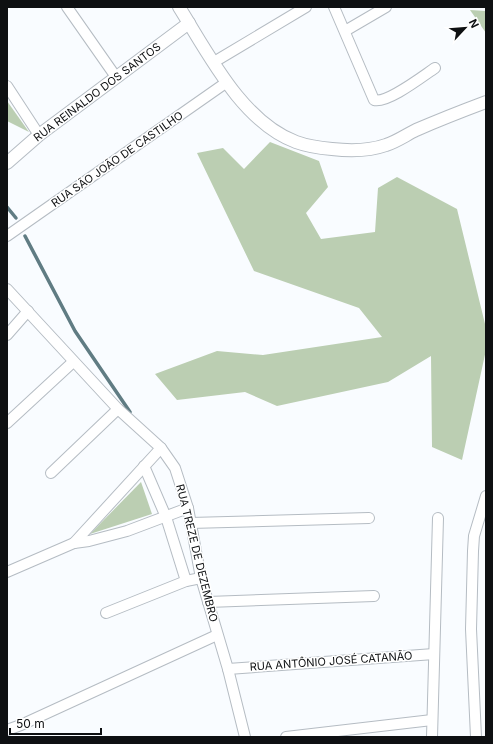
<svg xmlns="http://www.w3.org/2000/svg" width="493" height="744" viewBox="0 0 493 744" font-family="Inter,sans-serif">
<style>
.green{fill:#bbceb2}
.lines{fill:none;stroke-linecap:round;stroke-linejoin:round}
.stream{stroke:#607c83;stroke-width:3.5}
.minor-casing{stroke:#b5bcc3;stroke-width:12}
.tertiary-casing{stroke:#b5bcc3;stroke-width:14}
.minor{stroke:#fff;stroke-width:10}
.tertiary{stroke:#fff;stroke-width:12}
.labels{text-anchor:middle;stroke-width:3;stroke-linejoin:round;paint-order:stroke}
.street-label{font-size:11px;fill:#0e1012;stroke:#fff}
</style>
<rect width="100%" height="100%" fill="#f9fcff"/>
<g class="green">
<polygon points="470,10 486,11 486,33"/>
<polygon points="7,101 29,132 7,121"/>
<polygon points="270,142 319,161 328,187 306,213 321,239 375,232 378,188 397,177 457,209 486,328 486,350 462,460 432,447 431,356 388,382 277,406 245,392 177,400 155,374 217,351 263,355 382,337 359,308 254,271 197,153 223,148 244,169"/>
<polygon points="141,482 152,514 90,534"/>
</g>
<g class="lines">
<g class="stream">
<polyline points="7,207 16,218"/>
<polyline points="25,236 75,331 130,412"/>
</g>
<defs>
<g id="minor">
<polyline points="67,7 116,77"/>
<path d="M 334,7 L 374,100 C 387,104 423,76 435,68"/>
<polyline points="345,31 386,7"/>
<polyline points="214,62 306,7"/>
<polyline points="7,86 39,135"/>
<polyline points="7,236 227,82"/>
<polyline points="7,289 118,409 161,448 175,468 188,508 201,578 228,669 245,737"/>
<polyline points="7,335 28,311"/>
<polyline points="7,423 73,362"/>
<polyline points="144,466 166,517 186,581"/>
<polyline points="51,473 118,409"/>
<polyline points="190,523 369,518"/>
<polyline points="74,543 161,448"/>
<polyline points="7,572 74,543 89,541 127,531 188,508"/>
<polyline points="208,602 374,596"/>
<polyline points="106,613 186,581 201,578"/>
<polyline points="228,669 434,654"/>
<polyline points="7,730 21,725 217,635"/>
<polyline points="286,737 432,720"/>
<polyline points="432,737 438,518"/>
<polyline points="476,737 471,629 473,551 474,536 486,496"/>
</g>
<g id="tertiary">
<path d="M 179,7 C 208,53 242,122 296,142 C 307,146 320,148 332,149 C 350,151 369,151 386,145 C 396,142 406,135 416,130 C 439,120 462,111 486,102"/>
<polyline points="7,163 39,135 189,23"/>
</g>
</defs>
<use href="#minor" class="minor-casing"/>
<use href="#tertiary" class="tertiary-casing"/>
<use href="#minor" class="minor"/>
<use href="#tertiary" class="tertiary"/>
</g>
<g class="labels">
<g class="street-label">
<text transform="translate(97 92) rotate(-37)" y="4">RUA REINALDO DOS SANTOS</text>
<text transform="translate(117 159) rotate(-35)" y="4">RUA SÃO JOÃO DE CASTILHO</text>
<text transform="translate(197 553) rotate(76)" y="4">RUA TREZE DE DEZEMBRO</text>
<text transform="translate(331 661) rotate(-4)" y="4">RUA ANTÔNIO JOSÉ CATANÃO</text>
</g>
</g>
<rect width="493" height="744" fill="none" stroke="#0e1012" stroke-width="16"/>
<g transform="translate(465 28) rotate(64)" stroke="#ffffff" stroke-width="3" paint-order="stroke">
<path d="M0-3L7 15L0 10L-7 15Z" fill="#0e1012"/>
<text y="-6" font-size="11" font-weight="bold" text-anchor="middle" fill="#0e1012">N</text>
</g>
<path d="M10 728v6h91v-6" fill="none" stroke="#0e1012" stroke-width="2"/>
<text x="16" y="728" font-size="12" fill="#0e1012" stroke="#ffffff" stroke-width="3" paint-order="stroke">50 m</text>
</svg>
